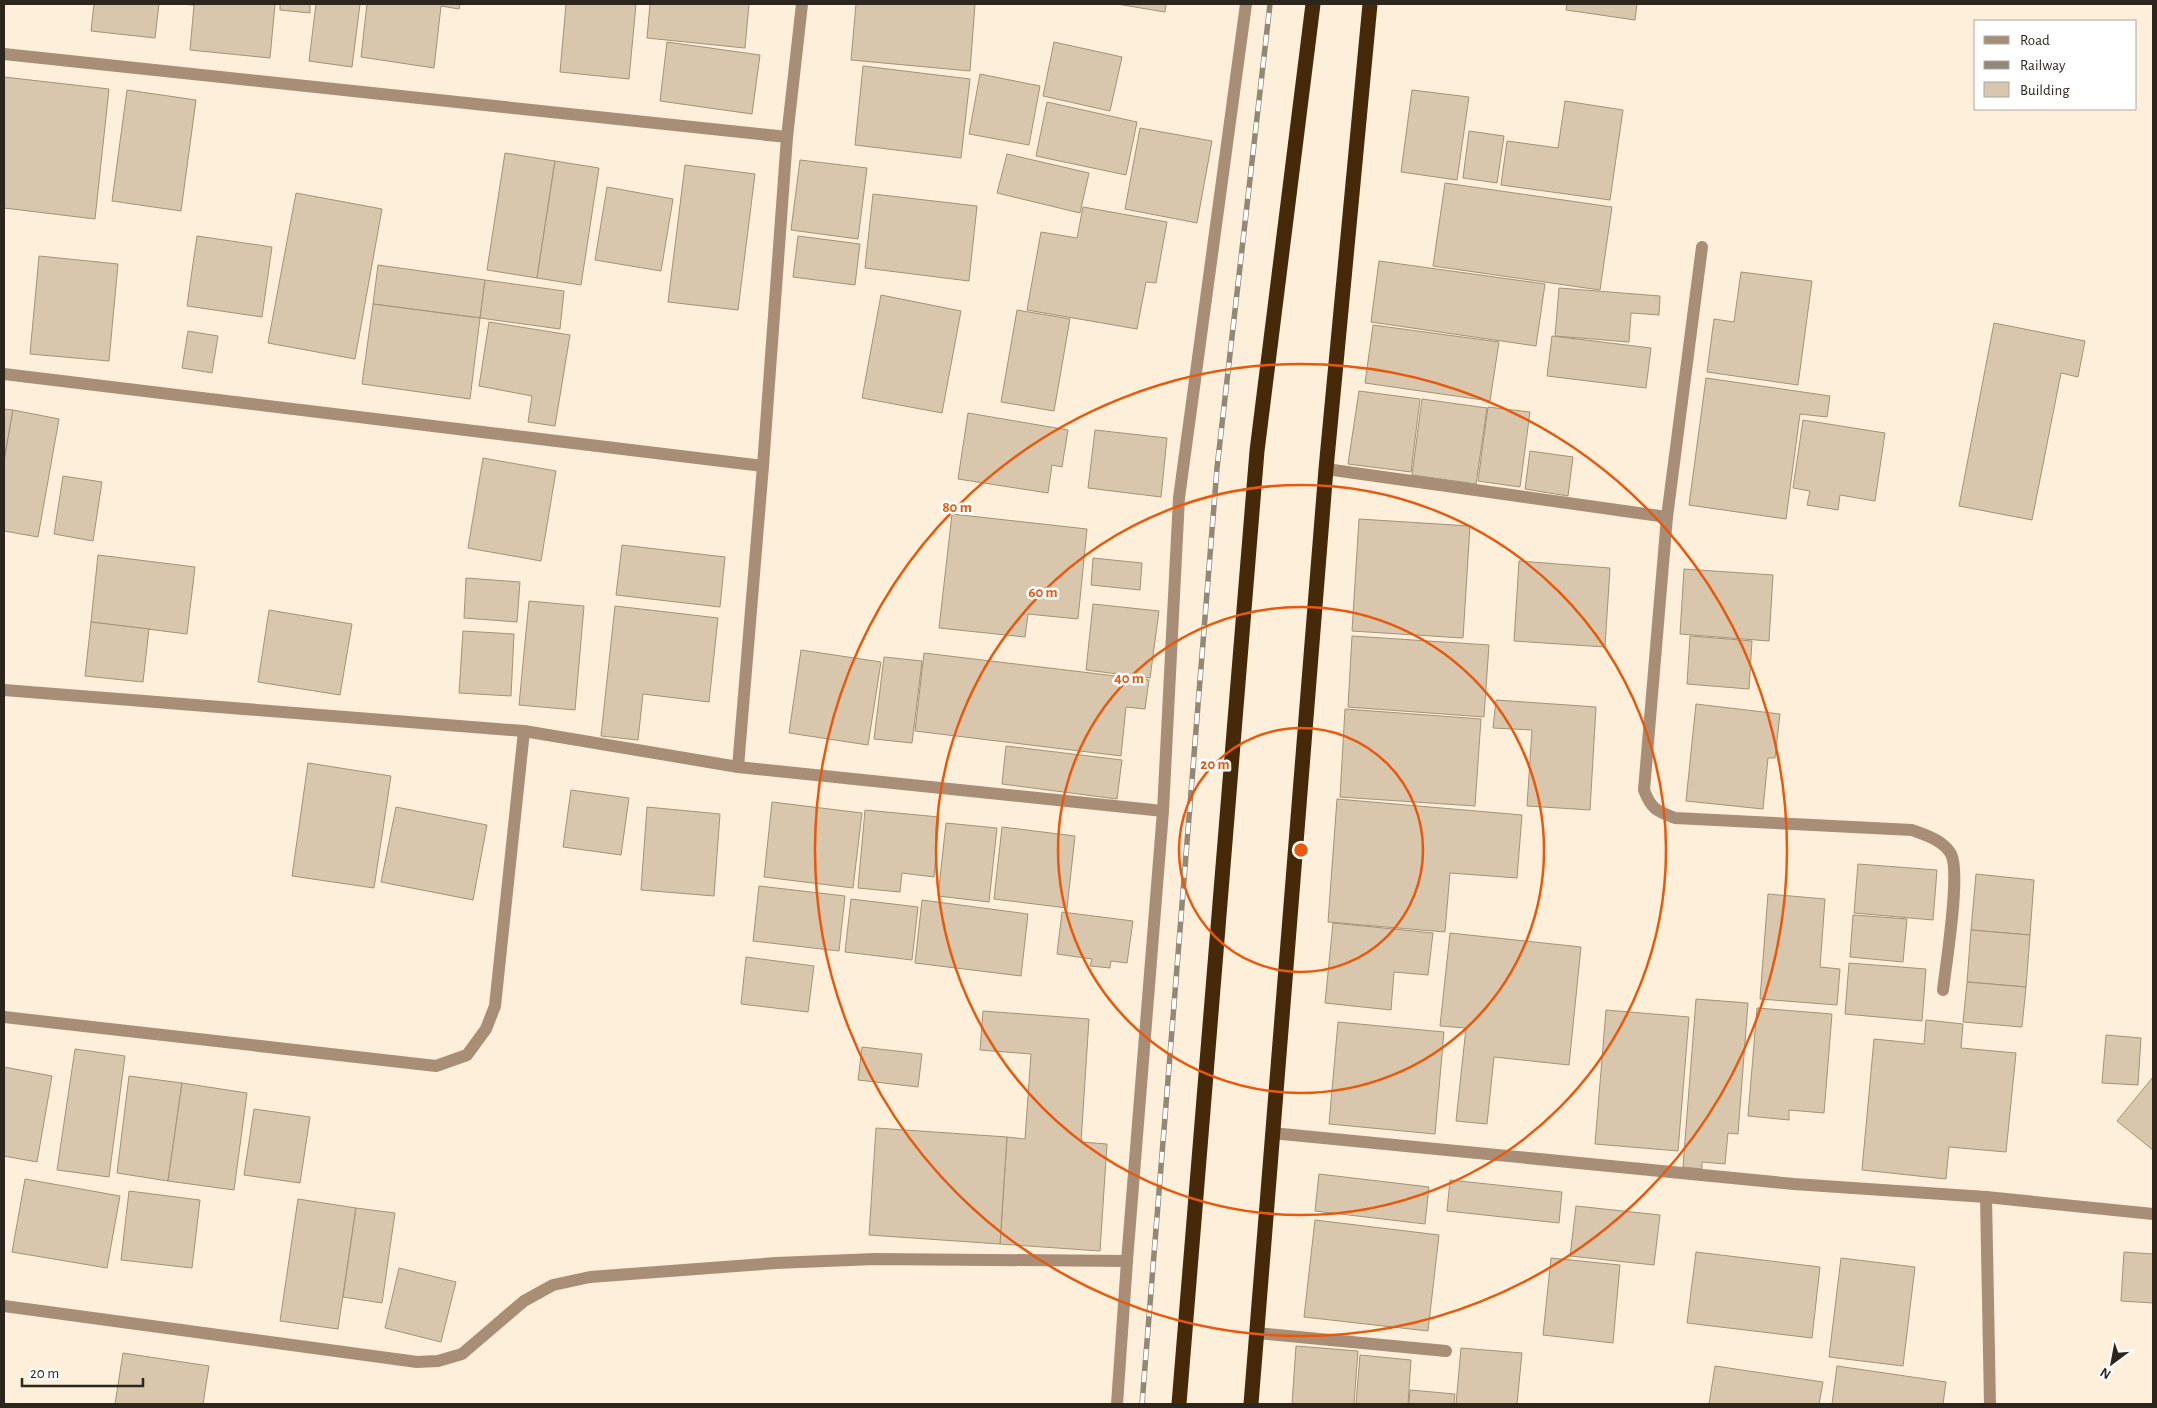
<svg xmlns="http://www.w3.org/2000/svg" width="2157" height="1408" viewBox="0 0 2157 1408" font-family="'Alegreya Sans',sans-serif">
<style>
.building{fill:#d8c7ac;stroke:#a29278}
.lines{fill:none;stroke-linecap:round;stroke-linejoin:round}
.street{stroke:#a88e77;stroke-width:12}
.highway{stroke:#452908;stroke-width:15}
.rail-casing{stroke:#928878;stroke-width:5.5}
.rail{stroke:#fff;stroke-width:4;stroke-dasharray:11;stroke-linecap:butt}
.ring{fill:none;stroke:#e8590c;stroke-width:2.5}
.centre{fill:#e8590c;stroke:#fff;stroke-width:2.5}
.ring-label{font-size:15px;text-anchor:middle;font-weight:bold;fill:#e8590c;stroke:#fff;stroke-width:5;stroke-linejoin:round;paint-order:stroke}
</style>
<rect width="100%" height="100%" fill="#fdefd9"/>
<g class="building">
<polygon points="94,4 159,4 155,38 91,31"/>
<polygon points="177,4 275,4 270,58 190,50 194,5"/>
<polygon points="280,4 310,4 310,13 280,10"/>
<polygon points="316,4 360,4 352,67 309,61"/>
<polygon points="367,4 460,4 459,9 441,6 434,68 361,57"/>
<polygon points="566,4 636,4 629,79 560,72"/>
<polygon points="650,4 749,4 745,48 647,38"/>
<polygon points="856,4 975,4 970,71 851,60"/>
<polygon points="1117,4 1166,4 1165,12"/>
<polygon points="1567,4 1637,4 1635,20 1566,10"/>
<polygon points="667,42 760,55 752,114 660,101"/>
<polygon points="1054,42 1122,57 1110,111 1043,96"/>
<polygon points="863,66 970,79 961,158 855,145"/>
<polygon points="980,74 1040,86 1029,145 969,134"/>
<polygon points="4,77 109,89 95,219 4,208"/>
<polygon points="127,90 196,100 181,211 112,201"/>
<polygon points="1412,90 1469,97 1457,180 1401,172"/>
<polygon points="1565,101 1623,110 1610,200 1501,185 1507,141 1558,148"/>
<polygon points="1047,102 1137,122 1126,175 1036,156"/>
<polygon points="1140,128 1212,141 1197,223 1125,209"/>
<polygon points="1469,131 1504,136 1497,183 1463,178"/>
<polygon points="505,153 555,161 537,278 487,270"/>
<polygon points="1007,154 1089,173 1080,213 997,193"/>
<polygon points="800,160 867,168 858,239 791,230"/>
<polygon points="555,161 599,168 581,285 537,278"/>
<polygon points="685,165 755,174 738,310 668,302"/>
<polygon points="1445,183 1612,207 1600,290 1433,266"/>
<polygon points="607,187 673,199 661,271 595,260"/>
<polygon points="296,193 382,209 355,359 268,343"/>
<polygon points="873,194 977,206 969,281 865,268"/>
<polygon points="1083,207 1167,222 1156,283 1146,282 1137,329 1027,310 1041,232 1077,238"/>
<polygon points="197,236 272,247 262,317 187,306"/>
<polygon points="798,236 860,244 855,285 793,277"/>
<polygon points="39,256 118,264 109,361 30,354"/>
<polygon points="1379,261 1545,284 1536,346 1371,322"/>
<polygon points="378,265 485,280 480,318 373,304"/>
<polygon points="1741,272 1812,281 1798,385 1707,372 1714,319 1734,322"/>
<polygon points="485,280 564,291 560,329 480,318"/>
<polygon points="1559,288 1660,296 1659,315 1631,313 1629,342 1555,336"/>
<polygon points="881,295 961,311 942,413 862,398"/>
<polygon points="373,304 480,318 470,399 362,384"/>
<polygon points="1017,310 1070,319 1054,411 1001,402"/>
<polygon points="489,322 570,335 555,426 528,422 532,396 479,386"/>
<polygon points="1994,323 2085,341 2078,377 2061,373 2032,520 1959,506"/>
<polygon points="1373,325 1499,342 1490,401 1365,383"/>
<polygon points="188,331 218,336 212,373 182,368"/>
<polygon points="1552,336 1651,348 1646,388 1547,376"/>
<polygon points="1706,378 1830,396 1827,417 1800,414 1786,519 1689,505"/>
<polygon points="1359,391 1420,399 1411,472 1348,464"/>
<polygon points="1422,399 1487,408 1476,484 1412,475"/>
<polygon points="1488,407 1530,412 1520,487 1478,481"/>
<polygon points="4,409 13,410 4,461"/>
<polygon points="13,410 59,419 38,537 4,531 4,461"/>
<polygon points="968,413 1068,430 1062,467 1052,465 1048,493 958,479"/>
<polygon points="1803,420 1885,433 1875,501 1840,495 1838,510 1807,505 1810,491 1793,488"/>
<polygon points="1095,430 1167,438 1161,497 1088,488"/>
<polygon points="1530,451 1573,457 1568,496 1525,489"/>
<polygon points="483,458 556,471 541,561 468,548"/>
<polygon points="63,476 102,482 93,541 54,534"/>
<polygon points="952,514 1087,529 1078,619 1028,614 1025,637 939,628"/>
<polygon points="1359,519 1470,526 1463,638 1352,631"/>
<polygon points="622,545 725,557 720,607 616,595"/>
<polygon points="98,555 195,567 187,634 91,622"/>
<polygon points="1093,558 1142,563 1140,590 1091,585"/>
<polygon points="1519,561 1610,568 1605,647 1514,641"/>
<polygon points="1684,569 1773,575 1769,641 1680,634"/>
<polygon points="466,578 520,582 517,622 464,618"/>
<polygon points="529,601 584,606 575,710 519,705"/>
<polygon points="1093,604 1159,611 1150,678 1086,670"/>
<polygon points="615,606 718,618 709,702 643,694 638,740 601,736"/>
<polygon points="269,610 352,624 340,695 258,682"/>
<polygon points="91,622 149,629 143,682 85,676"/>
<polygon points="463,631 514,634 511,696 459,693"/>
<polygon points="1352,636 1489,645 1484,717 1348,707"/>
<polygon points="1690,636 1752,641 1749,689 1687,684"/>
<polygon points="801,650 881,662 868,745 789,733"/>
<polygon points="924,653 1149,680 1145,709 1126,707 1121,756 915,731"/>
<polygon points="884,657 922,661 912,743 874,739"/>
<polygon points="1496,700 1596,707 1590,810 1527,806 1532,730 1493,728"/>
<polygon points="1696,704 1780,714 1775,758 1768,758 1763,809 1686,801"/>
<polygon points="1345,709 1481,719 1475,806 1340,797"/>
<polygon points="1006,746 1122,760 1117,799 1002,784"/>
<polygon points="308,763 391,776 374,888 292,876"/>
<polygon points="571,790 629,798 621,855 563,847"/>
<polygon points="1337,799 1522,815 1517,878 1450,873 1445,932 1328,922"/>
<polygon points="772,802 862,813 853,888 764,877"/>
<polygon points="396,807 487,825 473,900 381,882"/>
<polygon points="647,807 720,814 714,896 641,890"/>
<polygon points="865,810 939,817 934,877 902,873 900,892 858,888"/>
<polygon points="946,823 997,828 989,902 938,896"/>
<polygon points="1002,827 1075,836 1067,908 994,899"/>
<polygon points="1858,864 1937,870 1933,920 1854,913"/>
<polygon points="1976,874 2034,880 2030,935 1971,930"/>
<polygon points="759,886 845,896 839,951 753,941"/>
<polygon points="1768,894 1825,899 1820,967 1840,969 1837,1005 1760,999"/>
<polygon points="851,899 918,907 912,960 845,952"/>
<polygon points="922,900 1028,914 1021,976 915,963"/>
<polygon points="1062,912 1133,921 1127,963 1111,961 1110,968 1090,966 1092,959 1057,954"/>
<polygon points="1853,915 1907,919 1903,962 1850,957"/>
<polygon points="1333,923 1433,933 1428,975 1394,972 1391,1010 1325,1003"/>
<polygon points="1971,930 2030,935 2026,987 1967,982"/>
<polygon points="1450,933 1581,947 1569,1065 1494,1057 1487,1124 1456,1121 1466,1028 1440,1026"/>
<polygon points="746,957 814,966 808,1012 741,1004"/>
<polygon points="1849,963 1926,969 1922,1021 1845,1014"/>
<polygon points="1967,982 2026,987 2022,1027 1963,1022"/>
<polygon points="1696,999 1748,1003 1738,1134 1728,1133 1725,1164 1702,1162 1702,1169 1683,1167"/>
<polygon points="1757,1008 1832,1014 1824,1113 1789,1110 1789,1120 1748,1116"/>
<polygon points="1606,1010 1689,1017 1678,1151 1595,1144"/>
<polygon points="983,1011 1089,1019 1081,1142 1107,1144 1100,1251 1000,1244 1007,1137 1025,1139 1031,1054 980,1050"/>
<polygon points="1926,1020 1963,1024 1961,1048 2016,1053 2006,1152 1949,1147 1946,1179 1862,1170 1874,1039 1924,1044"/>
<polygon points="1338,1022 1444,1032 1435,1134 1329,1124"/>
<polygon points="2106,1035 2141,1038 2138,1085 2102,1083"/>
<polygon points="862,1047 922,1054 918,1087 858,1080"/>
<polygon points="75,1049 125,1056 109,1177 57,1170"/>
<polygon points="4,1067 52,1076 37,1162 4,1156"/>
<polygon points="129,1076 182,1083 168,1181 117,1173"/>
<polygon points="2153,1077 2153,1150 2117,1121"/>
<polygon points="182,1083 247,1093 234,1190 168,1181"/>
<polygon points="254,1109 310,1117 300,1183 244,1175"/>
<polygon points="876,1128 1007,1137 1000,1244 869,1235"/>
<polygon points="1319,1174 1429,1187 1425,1224 1315,1211"/>
<polygon points="25,1179 120,1196 107,1268 12,1252"/>
<polygon points="1450,1180 1562,1192 1559,1223 1447,1211"/>
<polygon points="129,1191 200,1200 192,1268 121,1260"/>
<polygon points="298,1199 356,1208 338,1329 280,1321"/>
<polygon points="1576,1206 1660,1215 1654,1265 1570,1256"/>
<polygon points="356,1208 395,1213 382,1303 343,1297"/>
<polygon points="1315,1220 1439,1235 1428,1331 1304,1317"/>
<polygon points="1696,1252 1820,1267 1812,1338 1687,1323"/>
<polygon points="2124,1252 2153,1254 2153,1303 2121,1301"/>
<polygon points="1551,1258 1620,1265 1613,1343 1543,1335"/>
<polygon points="1841,1258 1915,1267 1903,1366 1829,1357"/>
<polygon points="399,1268 456,1282 441,1342 385,1328"/>
<polygon points="1296,1346 1358,1351 1354,1404 1292,1404"/>
<polygon points="1461,1348 1522,1353 1517,1404 1456,1404"/>
<polygon points="123,1353 209,1366 203,1404 115,1404"/>
<polygon points="1360,1355 1411,1360 1408,1404 1356,1404"/>
<polygon points="1715,1366 1823,1382 1819,1404 1709,1404"/>
<polygon points="1837,1366 1946,1382 1943,1404 1832,1404"/>
<polygon points="1410,1390 1455,1394 1454,1404 1409,1404"/>
</g>
<g class="lines">
<g class="street">
<polyline points="4,54 787,137"/>
<path d="M 1702,247 L 1667,517 L 1644,790 C 1651,809 1657,811 1675,818 L 1912,830 C 1925,835 1943,840 1951,854 C 1961,873 1946,964 1943,990"/>
<polyline points="4,374 763,466"/>
<polyline points="1326,469 1667,517"/>
<polyline points="4,690 524,731 738,767 1163,811"/>
<polyline points="738,767 763,466 787,137 802,4"/>
<polyline points="4,1017 436,1066 467,1055 486,1029 495,1006 524,731"/>
<polyline points="1272,1133 1794,1184 1986,1197 2153,1214"/>
<polyline points="1986,1197 1990,1404"/>
<polyline points="4,1306 417,1362 438,1361 462,1354 524,1301 553,1285 590,1277 776,1263 875,1259 1127,1261"/>
<polyline points="1257,1333 1446,1351"/>
<polyline points="1117,1404 1127,1261 1163,811 1179,498 1246,4"/>
</g>
<g class="highway">
<polyline points="1179,1404 1257,451 1313,4"/>
<polyline points="1251,1404 1326,469 1370,4"/>
</g>
<defs>
<polyline id="rail" points="1142,1404 1217,468 1270,4"/>
</defs>
<use href="#rail" class="rail-casing"/>
<use href="#rail" class="rail"/>
</g>
<g class="ring">
<circle cx="1301" cy="850" r="122"/>
<circle cx="1301" cy="850" r="243"/>
<circle cx="1301" cy="850" r="365"/>
<circle cx="1301" cy="850" r="486"/>
</g>
<circle cx="1301" cy="850" r="8" class="centre"/>
<g class="ring-label">
<text x="957" y="512">80 m</text>
<text x="1043" y="597">60 m</text>
<text x="1129" y="683">40 m</text>
<text x="1215" y="769">20 m</text>
</g>
<rect width="2157" height="1408" fill="none" stroke="#2d261c" stroke-width="10"/>
<rect x="1974" y="20" width="162" height="90" fill="#ffffff" stroke="#aba8a4"/>
<rect x="1984" y="36" width="25" height="8" fill="#a88e77" stroke="#aba8a4"/>
<text x="2020" y="45" font-size="15" fill="#2d261c">Road</text>
<rect x="1984" y="61" width="25" height="8" fill="#928878" stroke="#aba8a4"/>
<text x="2020" y="70" font-size="15" fill="#2d261c">Railway</text>
<rect x="1984" y="82" width="25" height="15" fill="#d8c7ac" stroke="#aba8a4"/>
<text x="2020" y="95" font-size="15" fill="#2d261c">Building</text>
<g transform="translate(2112 1363) rotate(212)" stroke="#ffffff" stroke-width="4" paint-order="stroke">
<path d="M0-4L9 19L0 12L-9 19Z" fill="#2d261c"/>
<text y="-8" font-size="14" font-weight="bold" text-anchor="middle" fill="#2d261c">N</text>
</g>
<path d="M22 1378v8h121v-8" fill="none" stroke="#2d261c" stroke-width="2.5"/>
<text x="30" y="1378" font-size="15" fill="#2d261c" stroke="#ffffff" stroke-width="4" paint-order="stroke">20 m</text>
</svg>
